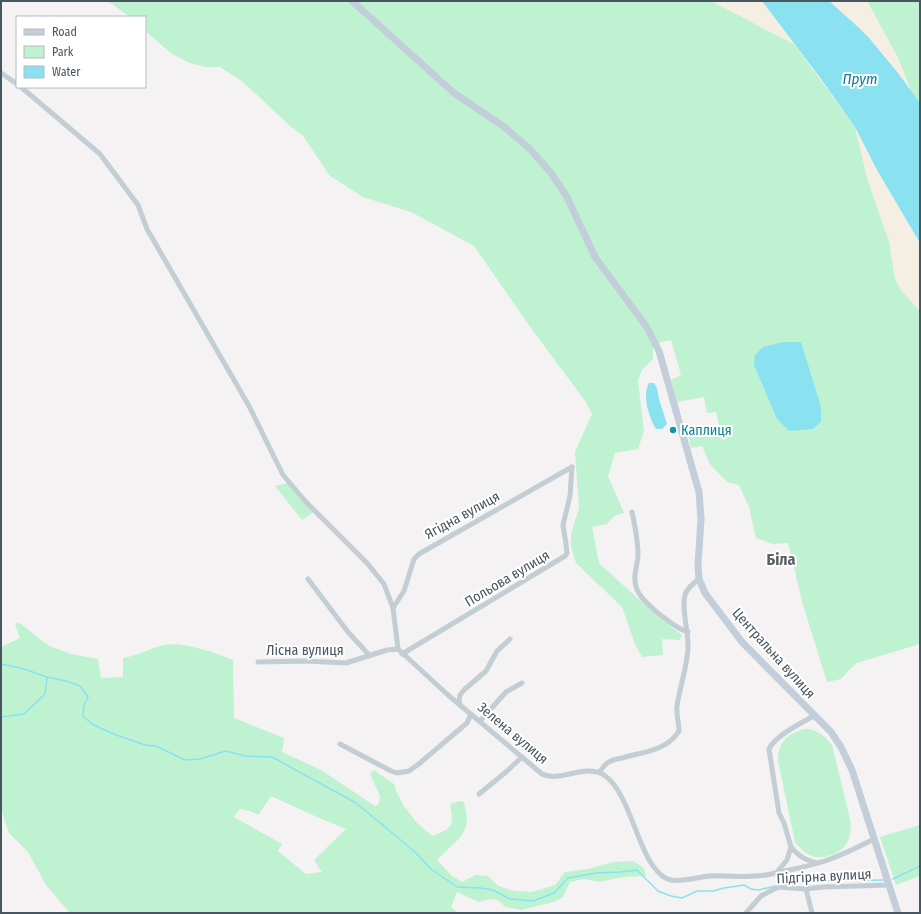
<svg xmlns="http://www.w3.org/2000/svg" width="921" height="914" viewBox="0 0 921 914" font-family="'Fira Sans Condensed',sans-serif">
<style>
.green{fill:#bff2d0;fill-rule:evenodd}
.sand{fill:#f5eee3}
.water{fill:#8ae2f1}
.lines{fill:none;stroke-linecap:round;stroke-linejoin:round}
.stream{stroke:#8ae2f1;stroke-width:1.5}
.minor{stroke:#c2cdd4;stroke-width:5}
.secondary{stroke:#c2ced9;stroke-width:7}
.culture-dot{fill:#0f9aa8;stroke:#fff;stroke-width:1.5}
.labels{text-anchor:middle;stroke-width:4;stroke-linejoin:round;paint-order:stroke}
.culture-label{font-size:14px;fill:#0d838f;stroke:#fff;text-anchor:start}
.street-label{font-size:14px;fill:#485660;stroke:#fff}
.water-label{font-size:15px;font-style:italic;fill:#078096;stroke:#fff}
.quarter-label{font-size:16px;font-weight:bold;fill:#5d6267;stroke:#fff}
</style>
<rect width="100%" height="100%" fill="#f4f2f2"/>
<g class="green">
<polygon points="108,1 711,1 794,44 855,127 868,181 889,241 895,278 901,290 920,311 920,644 857,663 849,670 841,679 827,682 803,605 788,543 773,544 756,538 749,507 739,485 727,482 710,464 702,446 691,448 688,435 719,426 716,412 707,413 704,397 677,402 671,380 681,375 671,340 653,344 653,359 642,370 638,380 644,431 638,449 615,453 608,476 624,513 614,516 607,524 592,527 599,563 655,614 682,635 680,640 662,639 663,655 642,657 635,644 622,607 576,563 571,547 571,534 579,508 575,452 592,414 586,402 533,331 474,246 411,212 363,197 330,176 303,136 289,125 243,82 220,67 206,67 189,63 172,54 145,31 145,17 130,17"/>
<polygon points="867,1 920,1 920,103 911,91 898,58"/>
<polygon points="288,483 314,512 302,520 275,486"/>
<path d="M 17,623 L 21,624 L 49,646 L 71,654 L 98,659 L 101,678 L 123,677 L 123,658 C 137,656 150,648 164,645 C 183,641 216,653 233,660 L 234,718 L 284,738 L 282,752 L 321,770 L 375,806 L 379,804 L 380,796 L 370,774 L 374,770 L 394,784 L 397,793 L 404,806 L 417,823 L 432,836 C 453,828 454,827 450,804 L 459,801 L 464,802 C 465,808 467,816 467,822 C 465,838 447,849 437,860 L 452,876 L 462,882 L 475,875 L 488,876 L 498,886 L 515,891 L 532,892 L 555,885 L 565,872 L 588,869 L 613,862 L 633,861 L 644,868 L 646,876 L 624,877 L 599,882 L 584,879 L 570,882 L 563,897 L 553,902 L 522,910 L 505,907 C 498,897 490,898 479,902 L 457,892 L 451,907 L 458,913 L 70,913 L 46,885 L 28,852 L 9,833 L 1,809 L 1,647 L 20,638 L 15,624 ZM 271,796 L 308,813 L 346,829 L 314,860 L 322,872 L 306,874 L 278,851 L 282,844 L 234,817 L 240,809 L 250,811 L 258,815 Z"/>
<path d="M 804,729 C 817,729 824,735 832,745 L 851,823 C 850,829 851,836 848,841 C 842,854 822,861 809,855 C 803,852 799,847 795,842 L 778,761 C 778,742 787,734 804,729 Z"/>
<polygon points="920,825 920,876 896,885 880,837"/>
</g>
<g class="sand">
<polygon points="711,1 762,1 794,44"/>
<path d="M 829,1 L 867,1 L 898,58 L 911,91 C 887,58 861,27 829,1 Z"/>
<polygon points="855,127 877,170 920,243 920,311 901,290 895,278 889,241 868,181"/>
</g>
<g class="water">
<polygon points="762,1 829,1 857,26 869,38 898,73 920,103 920,243 877,170 855,127 821,79"/>
<polygon points="783,342 801,342 821,407 821,422 813,429 789,431 777,419 754,365 755,355 763,347"/>
<path d="M 649,383 L 654,383 L 657,388 L 659,399 L 667,424 L 662,429 L 656,429 C 649,418 642,395 649,383 Z"/>
</g>
<g class="lines">
<g class="stream">
<polyline points="1,664 21,668 47,677"/>
<polyline points="1,717 24,714 45,694 47,677 66,681 80,686 88,697 84,705 83,716 92,724 111,733 145,745 156,746 185,760 200,759 226,751 245,756 272,757 356,803 415,852 431,869 457,887 480,888 493,890 510,899 533,901 554,893 568,878 596,873 621,872 637,870 658,891 671,896 682,898 697,891 713,891 724,888 744,885 751,889 758,890 776,886"/>
<polyline points="893,879 920,866"/>
<polyline points="782,885 798,883 812,880 833,881 884,880"/>
</g>
<g class="minor">
<polyline points="1,73 17,84"/>
<path d="M 21,87 L 100,154 L 138,205 L 147,229 L 249,406 L 283,475 L 306,502 L 367,563 L 384,584 L 393,608 L 398,649 L 448,695 L 542,774 C 561,783 584,763 604,775 C 626,789 636,840 651,863 C 655,869 662,879 671,880 C 679,882 700,877 710,876 C 729,875 752,879 771,874 C 786,870 803,868 818,863 C 837,858 856,848 874,839"/>
<path d="M 632,512 C 635,526 638,541 638,555 C 638,563 634,572 635,580 C 635,595 649,605 659,614 C 669,621 677,629 688,632"/>
<polyline points="308,579 348,632 370,656"/>
<polyline points="393,608 404,591 414,559 419,554 572,467"/>
<polyline points="402,654 565,556 567,553 566,544 563,525 570,496 572,467"/>
<polyline points="258,662 306,661 346,663 387,650 398,649"/>
<polyline points="460,705 459,700 460,695 465,689 486,671 497,651 510,639"/>
<polyline points="480,721 506,692 522,683"/>
<polyline points="340,744 391,771 397,773 409,771 420,763 467,723 471,714"/>
<path d="M 599,772 C 602,769 604,766 607,763 C 611,760 617,759 622,758 C 642,752 667,751 679,731 C 679,723 676,714 677,706 C 680,686 687,668 688,648 C 689,632 681,609 685,595 C 687,588 693,584 699,579"/>
<polyline points="479,794 506,772 522,757"/>
<path d="M 791,847 C 799,857 806,860 817,863"/>
<path d="M 777,872 L 787,860 L 791,847 L 784,823 L 779,813 L 769,749 C 775,736 801,723 814,716"/>
<polyline points="806,889 812,913"/>
<polyline points="746,913 761,896 778,887 806,889 823,887 889,885"/>
</g>
<polyline class="secondary" points="352,1 454,93 503,126 530,149 551,173 567,197 595,257 646,326 659,351 699,492 701,519 698,565 699,579 705,593 742,642 831,732 841,747 852,770 898,913"/>
</g>
<circle class="culture-dot" cx="673" cy="430" r="4"/>
<g class="labels">
<g class="culture-label">
<text x="681" y="435">Каплиця</text>
</g>
<g class="street-label">
<text transform="translate(462 515) rotate(-29)" y="5">Ягідна вулиця</text>
<text transform="translate(507 578) rotate(-31)" y="5">Польова вулиця</text>
<text x="305" y="655">Лісна вулиця</text>
<text transform="translate(774 653) rotate(48)" y="5">Центральна вулиця</text>
<text transform="translate(513 733) rotate(40)" y="5">Зелена вулиця</text>
<text transform="translate(824 876) rotate(-3)" y="5">Підгірна вулиця</text>
</g>
<g class="water-label">
<text x="860" y="84">Прут</text>
</g>
<g class="quarter-label">
<text x="781" y="565">Біла</text>
</g>
</g>
<rect width="921" height="914" fill="none" stroke="#485660" stroke-width="4"/>
<rect x="16" y="16" width="130" height="72" fill="#ffffff" stroke="#b6bbbf"/>
<rect x="24" y="29" width="20" height="6" fill="#c2ced9" stroke="#b6bbbf"/>
<text x="52" y="36" font-size="12" fill="#485660">Road</text>
<rect x="24" y="46" width="20" height="12" fill="#bff2d0" stroke="#b6bbbf"/>
<text x="52" y="56" font-size="12" fill="#485660">Park</text>
<rect x="24" y="66" width="20" height="12" fill="#8ae2f1" stroke="#b6bbbf"/>
<text x="52" y="76" font-size="12" fill="#485660">Water</text>
</svg>
